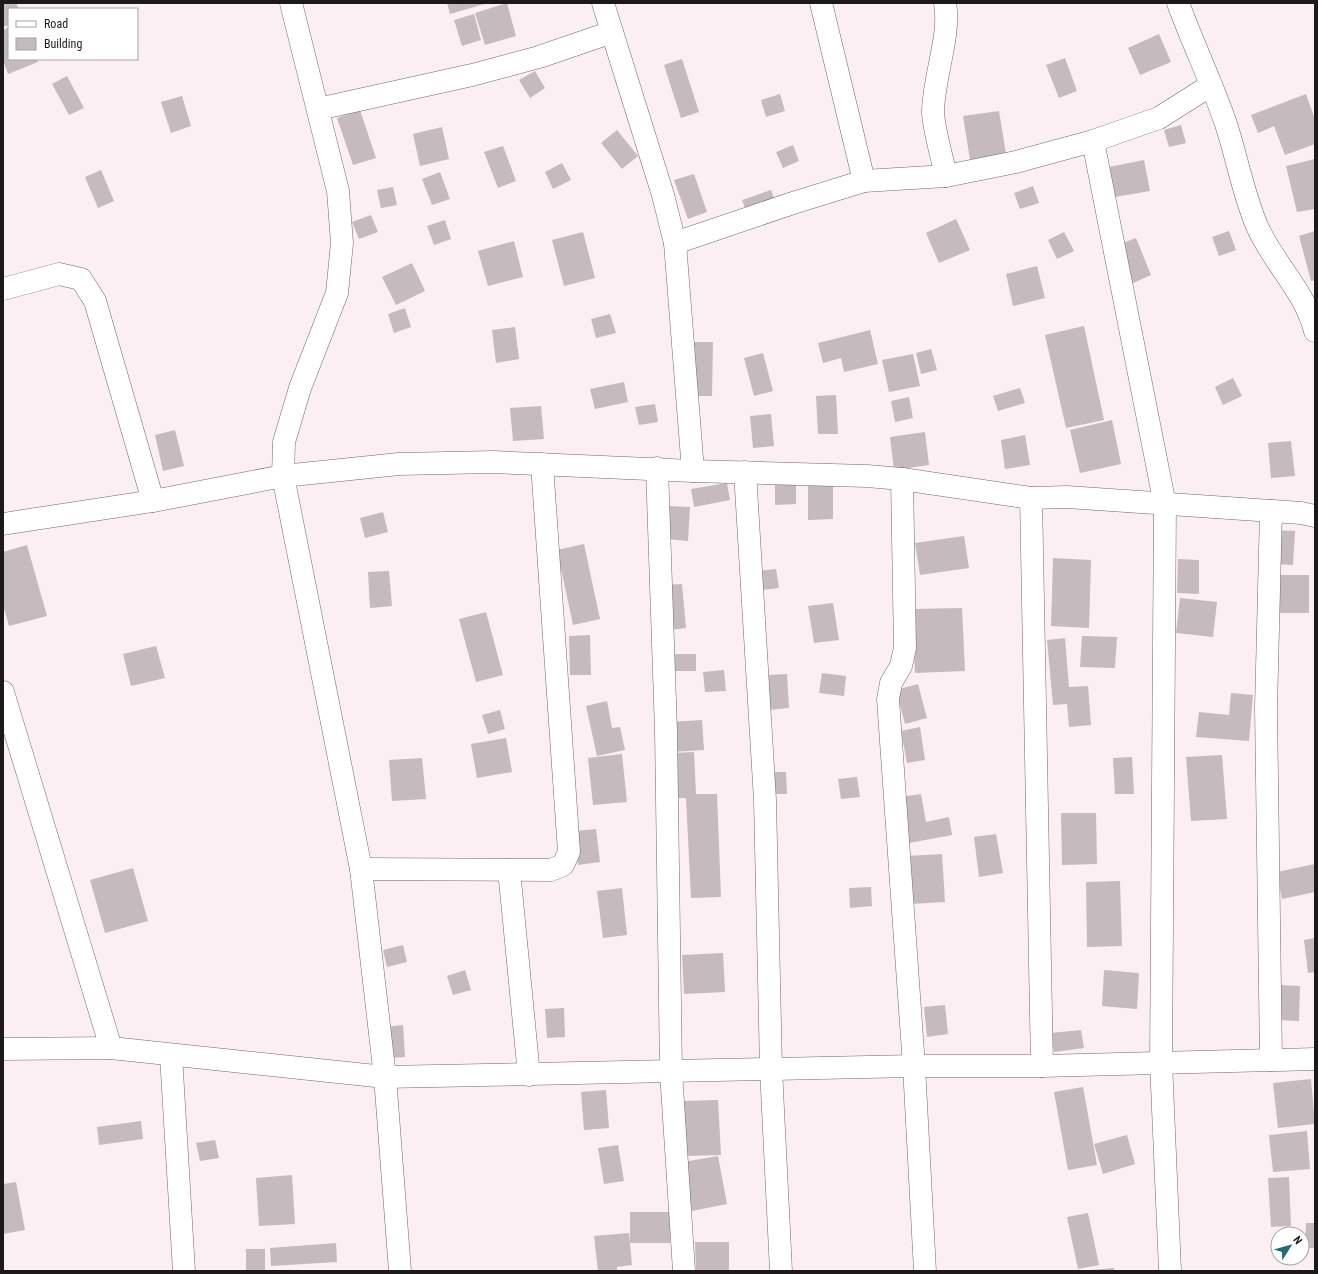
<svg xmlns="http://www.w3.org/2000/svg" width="1318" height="1274" viewBox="0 0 1318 1274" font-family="'Roboto Condensed',sans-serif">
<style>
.building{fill:#c5babd}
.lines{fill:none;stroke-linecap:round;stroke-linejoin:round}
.minor-casing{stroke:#71676a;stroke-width:23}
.minor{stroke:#fff;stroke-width:22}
</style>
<rect width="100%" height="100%" fill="#fbeff3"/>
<g class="building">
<polygon points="3,3 16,3 19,9 9,9 9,25 3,27"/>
<polygon points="447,3 488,3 450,14"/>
<polygon points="507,3 516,36 485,45 475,13"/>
<polygon points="474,14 481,40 462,46 454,20"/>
<polygon points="9,27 9,59 37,59 38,62 8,74 3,61 3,30"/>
<polygon points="1159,34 1171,62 1140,75 1128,48"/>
<polygon points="1065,58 1077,91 1059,98 1046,65"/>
<polygon points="682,59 699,112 681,118 664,65"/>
<polygon points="535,71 545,88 530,98 519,80"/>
<polygon points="67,76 84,108 69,115 52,84"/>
<polygon points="780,94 785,111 766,117 761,100"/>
<polygon points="1306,94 1315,119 1315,144 1285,155 1274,126 1258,133 1251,115"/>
<polygon points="182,96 191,126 171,133 161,102"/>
<polygon points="360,110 376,158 353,165 337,118"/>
<polygon points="999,111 1007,160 971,166 963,116"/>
<polygon points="1181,125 1186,143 1169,147 1164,130"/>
<polygon points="442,127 449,159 420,166 413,134"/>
<polygon points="617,130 638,156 622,169 601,143"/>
<polygon points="793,145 799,161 783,168 776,152"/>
<polygon points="503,146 516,181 498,188 484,152"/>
<polygon points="1315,159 1315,209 1297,212 1286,166"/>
<polygon points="1144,160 1150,191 1115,197 1109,167"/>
<polygon points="562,163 571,180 553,189 545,172"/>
<polygon points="101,170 114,201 98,208 85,177"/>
<polygon points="440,172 450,199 432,205 422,179"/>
<polygon points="694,174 707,212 688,219 674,180"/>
<polygon points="1033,186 1039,203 1020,209 1014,193"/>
<polygon points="393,187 397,205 381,208 377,190"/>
<polygon points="771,190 776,204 747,214 742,200"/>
<polygon points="371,215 378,232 359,239 352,222"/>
<polygon points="956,219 970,250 939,263 926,233"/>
<polygon points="445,220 451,239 434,245 427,226"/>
<polygon points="1229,231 1236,250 1219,256 1212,237"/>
<polygon points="1315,231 1315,280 1311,281 1299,236"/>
<polygon points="583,232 595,278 564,286 552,240"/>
<polygon points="1064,232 1074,251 1057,259 1048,240"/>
<polygon points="1136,238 1151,275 1131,284 1115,246"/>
<polygon points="514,241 523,277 488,286 478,251"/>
<polygon points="412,263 425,291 396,305 382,277"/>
<polygon points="1037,266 1045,298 1013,306 1006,274"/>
<polygon points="405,308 411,327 394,333 388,314"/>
<polygon points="610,314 616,333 596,338 591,319"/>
<polygon points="1084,326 1104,420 1066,428 1045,335"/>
<polygon points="515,327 519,359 496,363 492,330"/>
<polygon points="870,330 878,364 844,372 841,358 823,363 818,343"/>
<polygon points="694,342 713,342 712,396 693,396"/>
<polygon points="931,349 937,370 921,374 916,353"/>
<polygon points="763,353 773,391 754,396 744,358"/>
<polygon points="913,354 920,386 889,392 882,360"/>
<polygon points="1233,378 1242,396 1223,405 1215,387"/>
<polygon points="624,382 628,402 595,409 590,389"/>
<polygon points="1020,388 1025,403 998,411 993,396"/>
<polygon points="836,395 838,434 818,434 816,396"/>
<polygon points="909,397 913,418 895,422 891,401"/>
<polygon points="655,404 658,422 639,425 635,407"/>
<polygon points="541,406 544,439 513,441 510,408"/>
<polygon points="771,414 774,446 753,448 750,416"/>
<polygon points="1112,420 1121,464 1080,473 1070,430"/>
<polygon points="175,430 184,466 163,471 155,435"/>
<polygon points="925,432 929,465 894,470 890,437"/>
<polygon points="1025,435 1030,465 1005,469 1001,440"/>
<polygon points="1291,441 1295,476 1271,478 1268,443"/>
<polygon points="727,483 730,500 694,507 691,489"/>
<polygon points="775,485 796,485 796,504 775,505"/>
<polygon points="808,486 833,486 833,519 808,520"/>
<polygon points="668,506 690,507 688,541 667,539"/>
<polygon points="383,512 388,532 365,538 360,518"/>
<polygon points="1275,530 1295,531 1293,565 1274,564"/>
<polygon points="964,536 969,568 920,575 915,543"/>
<polygon points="584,544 600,619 573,625 557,550"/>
<polygon points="27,545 47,616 9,626 3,605 3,552"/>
<polygon points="1053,558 1091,560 1089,628 1051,626"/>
<polygon points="1178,559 1199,560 1199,594 1177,593"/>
<polygon points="776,569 779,588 761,590 759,571"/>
<polygon points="389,571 392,606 370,608 368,572"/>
<rect x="1272" y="575" width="37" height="38"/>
<polygon points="682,584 686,628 669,630 665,585"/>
<polygon points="1180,598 1217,602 1213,637 1176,633"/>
<polygon points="833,603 839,640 814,643 808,606"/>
<polygon points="962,608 965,671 915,673 912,609"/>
<polygon points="486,612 503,675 476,682 459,619"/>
<polygon points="590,635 591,675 570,675 569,636"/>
<polygon points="1082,636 1117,637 1115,668 1080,667"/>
<polygon points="1065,638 1069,687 1088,686 1091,725 1069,727 1067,704 1053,705 1047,640"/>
<polygon points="156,646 165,678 131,686 123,654"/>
<rect x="669" y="654" width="27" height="17"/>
<polygon points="724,670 726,691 705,692 703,672"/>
<polygon points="822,673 846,676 844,696 819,693"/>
<polygon points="787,674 789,708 770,710 768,675"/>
<polygon points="918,684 927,718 905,724 896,690"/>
<polygon points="1231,693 1253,695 1249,741 1196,737 1199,712 1229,715"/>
<polygon points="607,701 612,728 620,727 625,750 597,756 586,706"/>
<polygon points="500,710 505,729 488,734 482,715"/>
<polygon points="702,720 704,750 672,752 670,722"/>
<polygon points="920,727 925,760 907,763 901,731"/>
<polygon points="506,738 512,772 477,778 471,744"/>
<polygon points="694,752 696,794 717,794 721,897 691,898 686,798 674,798 672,753"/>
<polygon points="622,754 627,802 593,805 588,758"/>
<polygon points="1222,755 1227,819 1191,821 1186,757"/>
<polygon points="1132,757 1134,794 1115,794 1113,758"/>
<polygon points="422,758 426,799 392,801 389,760"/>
<polygon points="768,772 786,772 787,794 768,794"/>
<polygon points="857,777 860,797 841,799 838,779"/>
<polygon points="921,794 926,822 949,817 952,835 909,843 901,797"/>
<polygon points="1061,813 1096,813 1097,864 1062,865"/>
<polygon points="596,829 600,862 578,865 574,831"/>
<polygon points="996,834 1003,873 979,877 974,837"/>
<polygon points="942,854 945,902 910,904 907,856"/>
<polygon points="1315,864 1315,892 1282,899 1277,872"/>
<polygon points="133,868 148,921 105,933 90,880"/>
<polygon points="1120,881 1122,946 1087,947 1086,882"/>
<polygon points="871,887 872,906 850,908 849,888"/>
<polygon points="622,888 627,935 603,938 597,891"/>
<polygon points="1315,938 1315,972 1308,973 1304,940"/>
<polygon points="403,945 407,962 387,967 383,950"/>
<polygon points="723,953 725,992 684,994 682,955"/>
<polygon points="465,970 471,990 453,995 447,976"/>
<polygon points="1104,970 1139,973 1137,1009 1102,1006"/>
<polygon points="1278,985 1300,986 1299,1021 1276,1020"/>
<polygon points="945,1005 948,1034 927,1037 924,1007"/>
<polygon points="564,1008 565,1037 547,1038 545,1009"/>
<polygon points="403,1025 405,1057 387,1058 384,1027"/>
<polygon points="1081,1030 1084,1048 1054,1052 1051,1033"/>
<polygon points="1311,1079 1315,1124 1278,1128 1273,1083"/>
<polygon points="1083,1087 1097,1165 1068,1170 1054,1092"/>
<polygon points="606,1090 609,1128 584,1130 581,1092"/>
<polygon points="718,1100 721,1155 685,1156 683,1101"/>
<polygon points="141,1121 143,1139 99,1145 97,1127"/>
<polygon points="1307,1131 1310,1169 1273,1172 1269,1135"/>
<polygon points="1127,1135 1135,1164 1103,1174 1094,1144"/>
<polygon points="215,1140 219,1158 200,1161 196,1143"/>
<polygon points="618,1145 624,1181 604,1184 598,1148"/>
<polygon points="718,1156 727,1204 692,1211 683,1162"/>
<polygon points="292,1175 295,1224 259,1226 256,1178"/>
<polygon points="1289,1177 1291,1226 1271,1227 1268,1178"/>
<polygon points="16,1182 25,1230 3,1234 3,1184"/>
<rect x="630" y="1212" width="40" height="31"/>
<polygon points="1088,1213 1099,1265 1078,1269 1067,1217"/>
<polygon points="1306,1223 1315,1223 1315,1248 1305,1248"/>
<polygon points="629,1233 632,1265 617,1267 617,1271 598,1271 594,1236"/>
<polygon points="695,1242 729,1242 729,1271 696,1271"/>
<polygon points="336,1243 337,1262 271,1266 270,1248"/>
<rect x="246" y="1249" width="19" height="22"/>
<polygon points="1114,1268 1114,1271 1092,1271 1092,1270"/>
</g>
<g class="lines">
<defs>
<g id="minor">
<polyline points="291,3 338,191 342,243 337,293 300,388 284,442 283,476 361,869 385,1077 400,1271"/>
<polyline points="603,3 663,195 675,243 693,471"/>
<polyline points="821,3 864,181"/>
<path d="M 945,3 C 951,36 933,78 933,113 C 934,130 942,157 946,176"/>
<path d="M 1178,3 C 1193,44 1212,83 1226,124 C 1237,158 1243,193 1257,226 C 1273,263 1305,291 1315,331"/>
<polyline points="318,109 472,75 539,57 612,32"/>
<polyline points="1093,141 1165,505 1161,1062 1170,1271"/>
<polyline points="675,243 793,203 864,181 946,176 1016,162 1093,141 1159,118 1211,85"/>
<polyline points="3,289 59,274 81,279 95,301 153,501"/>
<polyline points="657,468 666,731 671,1072 684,1271"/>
<polyline points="745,472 765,800 771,1069 781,1271"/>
<polyline points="902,479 905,648 901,666 891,683 888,699 914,1066 925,1271"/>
<polyline points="1031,498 1042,1066"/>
<polyline points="3,524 153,501 283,476 399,464 493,462 693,471 867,476 902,479 1031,498 1067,497 1301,513 1315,516"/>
<polyline points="3,692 111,1048"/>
<polyline points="361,869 551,870 563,865 569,852 542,464"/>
<polyline points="509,870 529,1075"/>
<polyline points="3,1049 111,1048 385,1077 914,1066 1042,1066 1315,1059"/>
<polyline points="171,1055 184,1271"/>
<polyline points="1271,1060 1266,708 1271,511"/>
</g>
</defs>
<use href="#minor" class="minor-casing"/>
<use href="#minor" class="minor"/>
</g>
<rect width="1318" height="1274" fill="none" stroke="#1d191a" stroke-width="8"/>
<rect x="8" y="8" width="130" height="52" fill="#ffffff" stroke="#a5a3a3"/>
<rect x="16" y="21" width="20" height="6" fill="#ffffff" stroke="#a5a3a3"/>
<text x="44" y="28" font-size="12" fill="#1d191a">Road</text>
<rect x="16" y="38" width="20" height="12" fill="#c5babd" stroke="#a5a3a3"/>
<text x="44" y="48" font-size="12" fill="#1d191a">Building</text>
<g transform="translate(1290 1246) rotate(53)"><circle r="19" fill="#ffffff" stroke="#a5a3a3"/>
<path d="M0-3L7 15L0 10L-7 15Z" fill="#216b74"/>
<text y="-6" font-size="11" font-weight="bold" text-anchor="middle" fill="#1d191a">N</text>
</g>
</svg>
